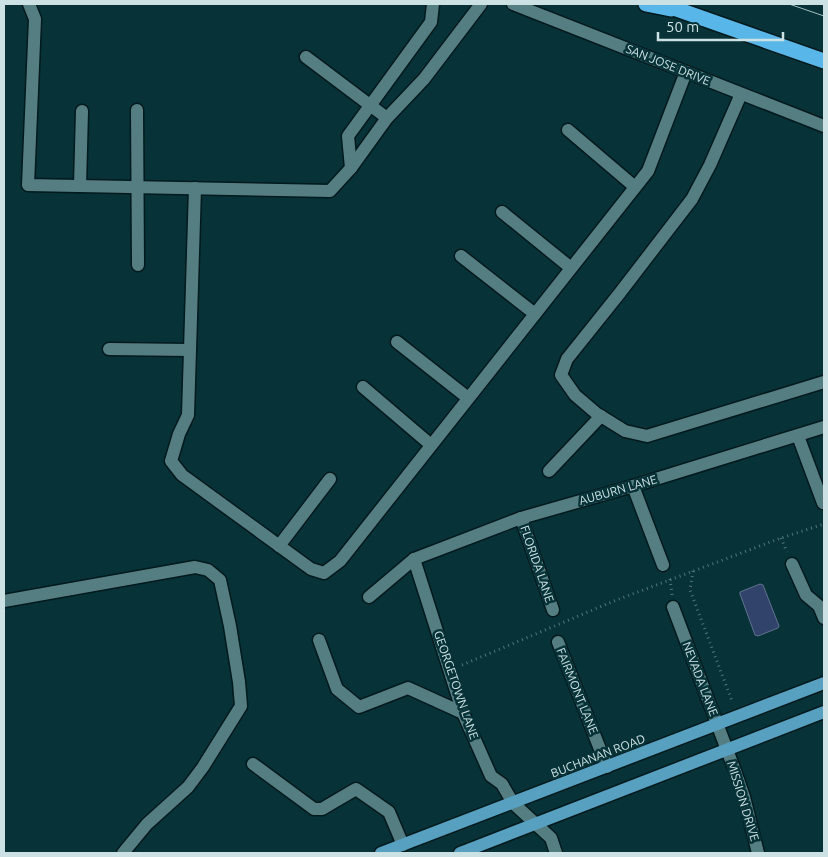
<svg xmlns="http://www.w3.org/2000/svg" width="828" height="857" viewBox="0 0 828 857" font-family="Ubuntu,sans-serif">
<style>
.water{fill:#31436b;stroke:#60728f}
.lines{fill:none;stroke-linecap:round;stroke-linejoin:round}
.minor-casing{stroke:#001a1d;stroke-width:15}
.major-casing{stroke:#001a1d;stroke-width:15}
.highway-casing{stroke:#001a1d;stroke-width:18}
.path{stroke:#527579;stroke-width:3;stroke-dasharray:1 4;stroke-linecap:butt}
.minor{stroke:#557e83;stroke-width:12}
.major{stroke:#57a0c0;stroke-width:12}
.highway{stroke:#59b6e9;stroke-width:15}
.tram{stroke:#a4bec1;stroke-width:1}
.labels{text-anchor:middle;stroke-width:5;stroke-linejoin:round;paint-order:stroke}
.street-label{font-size:12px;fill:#cce1e4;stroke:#073338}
</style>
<rect width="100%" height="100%" fill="#073338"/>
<polygon class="water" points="760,584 763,585 779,626 778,628 758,636 755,635 740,594 740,592"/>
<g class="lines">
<defs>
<g id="minor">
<polyline points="29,4 35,19 28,185 330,191 351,168 387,118 424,79 481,4"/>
<polyline points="513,4 824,126"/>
<polyline points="306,57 387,118"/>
<polyline points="741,94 710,165 692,199 619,294 567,359 561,375 575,395 596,413 625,431 647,436 824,382"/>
<polyline points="137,110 138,265"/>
<polyline points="568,130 635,187"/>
<polyline points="351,168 348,136 431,22 433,4"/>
<polyline points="80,186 82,111"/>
<polyline points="195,188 188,415 179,434 171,461 182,475 311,569 324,573 340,561 648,171 686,72"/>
<polyline points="502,212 571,268"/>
<polyline points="461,256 535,314"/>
<polyline points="397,342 468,398"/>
<polyline points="109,349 190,350"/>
<polyline points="363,387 431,445"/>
<polyline points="798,436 823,503"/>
<polyline points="549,471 601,416"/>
<polyline points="633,486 663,565"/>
<polyline points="521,518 553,610"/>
<polyline points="279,546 330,479"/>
<polyline points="414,559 463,713 491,776 502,784 513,803 551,838 556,853"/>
<polyline points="792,564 806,595 819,606 824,618"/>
<polyline points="369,597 414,559 521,518 633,486 824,427"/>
<polyline points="4,601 195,567 208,570 220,580 230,626 239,682 241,706 203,767 188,787 147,824 123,853"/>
<polyline points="673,607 735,771 744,797 758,853"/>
<polyline points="319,640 337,689 359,707 408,688 463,713"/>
<polyline points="558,642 607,767"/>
<polyline points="253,764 314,809 322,809 356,789 389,812 403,845"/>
</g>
<g id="major">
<polyline points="381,853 824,683"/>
<polyline points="460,853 824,712"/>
</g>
<g id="highway">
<polyline points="646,4 671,9"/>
<polyline points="662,4 824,61"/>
</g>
</defs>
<use href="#minor" class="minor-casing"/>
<use href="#major" class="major-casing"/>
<use href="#highway" class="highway-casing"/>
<g class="path">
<polyline points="781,538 787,552"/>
<polyline points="693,571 690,590 732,701"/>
<polyline points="670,579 672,595"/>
<polyline points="462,665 614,601 781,538 824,524"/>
</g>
<use href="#minor" class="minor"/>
<use href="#major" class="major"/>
<use href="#highway" class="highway"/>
<polyline class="tram" points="789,4 824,16"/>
</g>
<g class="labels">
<g class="street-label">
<text transform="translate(668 65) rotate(22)" y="4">SAN JOSE DRIVE</text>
<text transform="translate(618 490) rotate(-16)" y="4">AUBURN LANE</text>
<text transform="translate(537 564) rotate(71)" y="4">FLORIDA LANE</text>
<text transform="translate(700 679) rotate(69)" y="4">NEVADA LANE</text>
<text transform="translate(456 685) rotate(71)" y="4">GEORGETOWN LANE</text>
<text transform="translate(577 691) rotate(68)" y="4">FAIRMONT LANE</text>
<text transform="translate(598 756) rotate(-21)" y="4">BUCHANAN ROAD</text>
<text transform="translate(743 801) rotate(73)" y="4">MISSION DRIVE</text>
</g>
</g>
<rect width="828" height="857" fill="none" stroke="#cce1e4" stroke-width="10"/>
<path d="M658 32v8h125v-8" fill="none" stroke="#cce1e4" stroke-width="2.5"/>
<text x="666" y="32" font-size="15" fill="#cce1e4" stroke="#073338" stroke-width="4" paint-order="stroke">50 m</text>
</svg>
